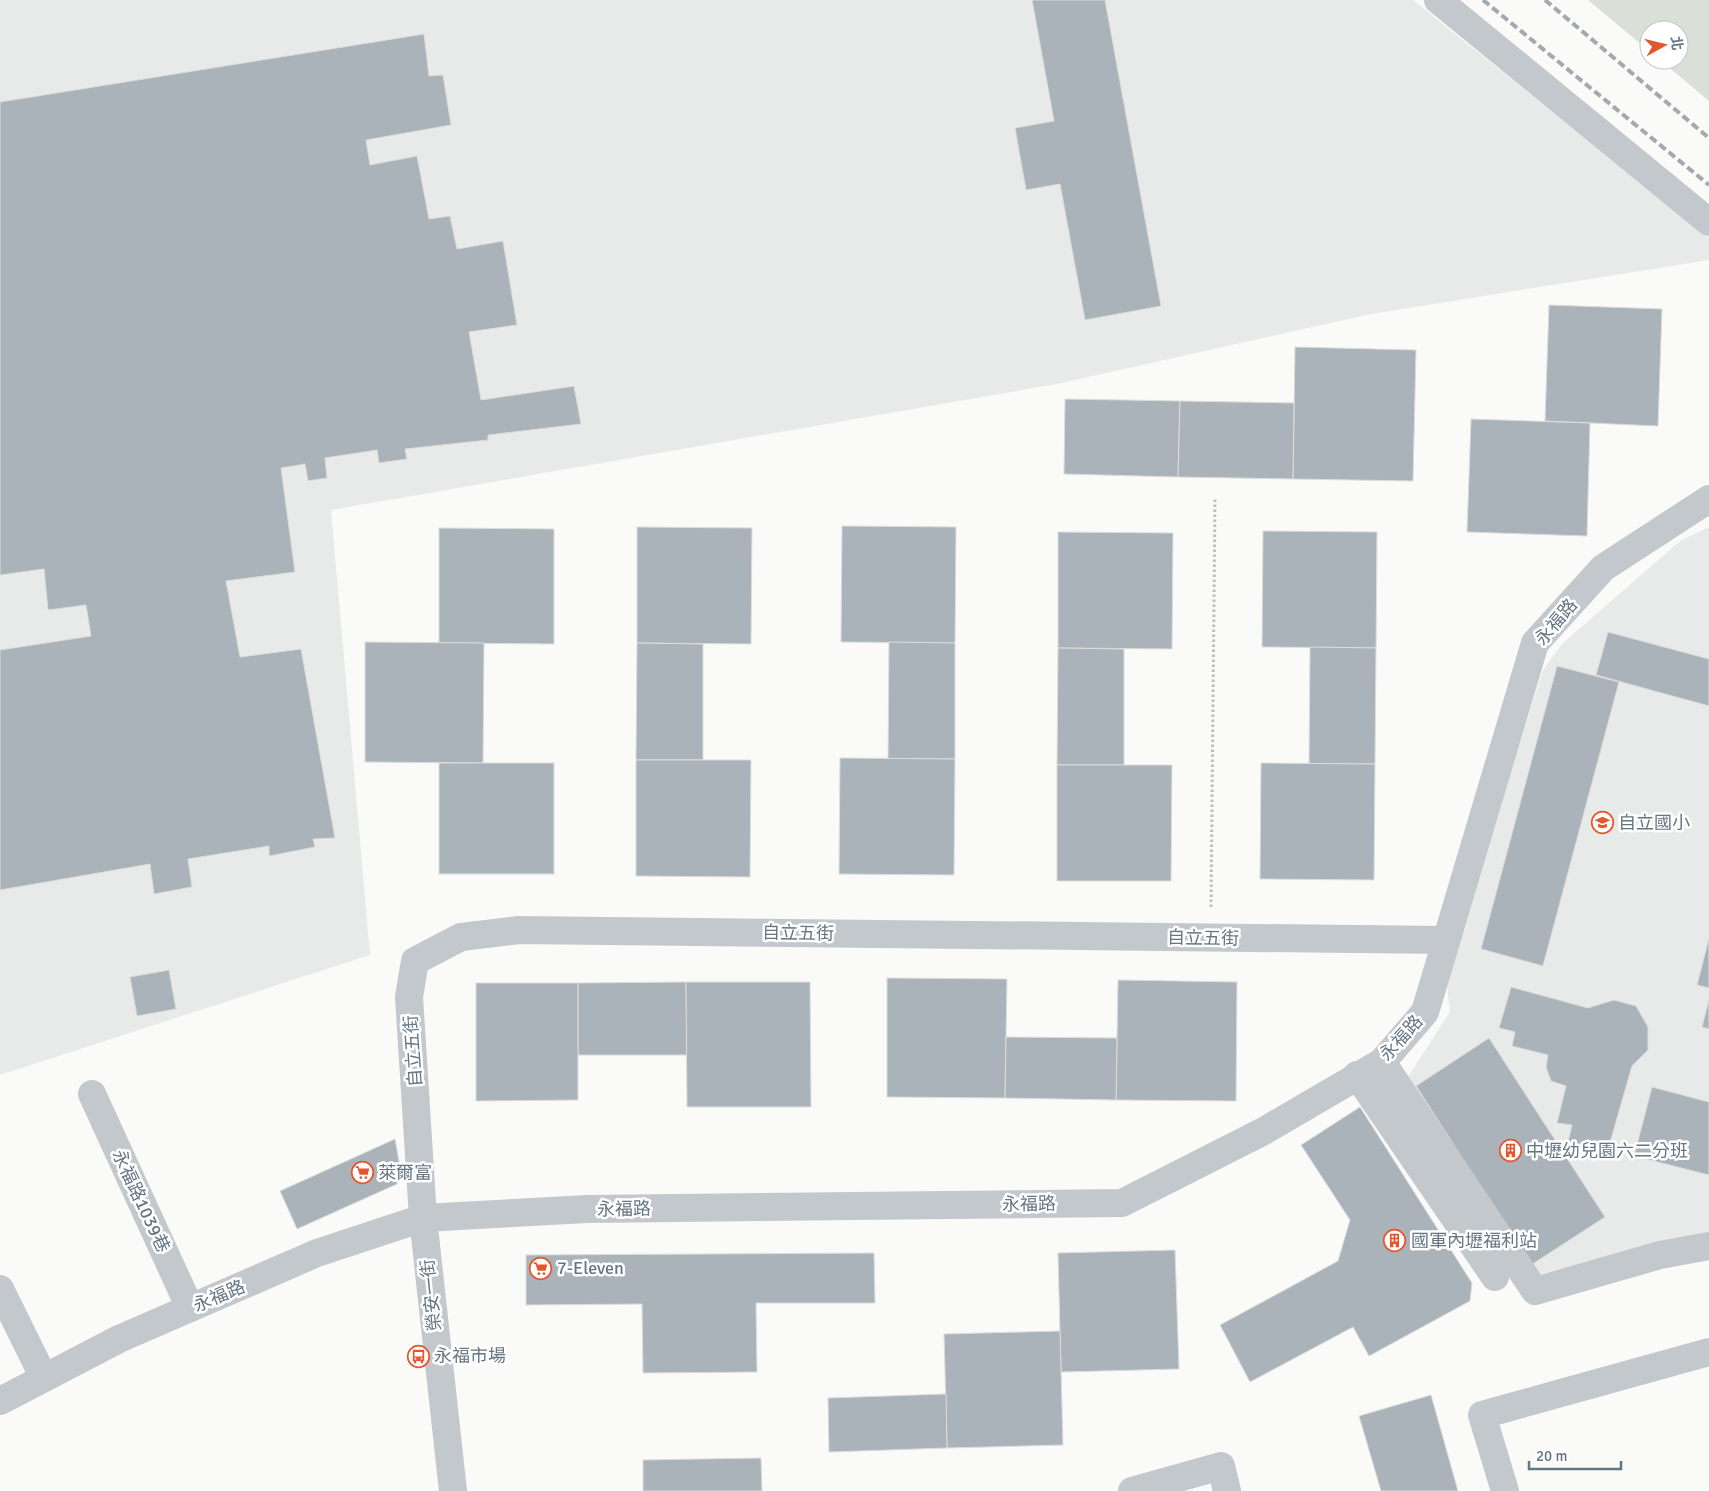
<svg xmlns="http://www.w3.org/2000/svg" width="1709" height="1491" viewBox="0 0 1709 1491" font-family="Signika,'Noto Sans TC',sans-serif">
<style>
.built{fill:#e8e9e9}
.green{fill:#dadfd7}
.building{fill:#aab3b9;stroke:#dcdcda}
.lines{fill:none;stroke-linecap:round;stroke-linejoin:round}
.path{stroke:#bbbfc2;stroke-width:3;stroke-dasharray:2.5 2.5;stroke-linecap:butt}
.minor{stroke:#c3c8cc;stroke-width:28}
.rail{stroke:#a2aab0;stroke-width:4;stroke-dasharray:8 4;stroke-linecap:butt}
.labels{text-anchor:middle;stroke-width:5;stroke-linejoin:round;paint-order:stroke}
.street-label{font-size:18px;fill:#657683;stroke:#fff}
.poi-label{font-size:18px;fill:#657683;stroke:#fff;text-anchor:start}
</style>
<rect width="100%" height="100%" fill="#fafaf8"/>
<g class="built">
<polygon points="0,0 1413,0 1709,238 1709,260 1371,314 1057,384 331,510 370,955 0,1075"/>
<polygon points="1709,527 1709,1235 1656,1244 1537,1275 1406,1080 1450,1012 1446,977 1543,670 1563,643 1680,541"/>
</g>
<polygon class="green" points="1588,0 1709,0 1709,101 1660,60 1679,60 1679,30 1649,30 1649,51"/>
<g class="building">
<polygon points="1032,0 1105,0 1161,306 1085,320 1060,184 1026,190 1015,128 1054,121"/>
<polygon points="424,34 429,76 443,75 451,125 366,140 370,165 417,156 429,219 450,216 457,249 503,241 517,325 469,332 481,400 574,386 581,424 488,435 488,440 405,449 407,459 379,463 377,450 325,458 327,478 308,481 305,464 281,468 295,572 226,581 240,657 301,649 335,838 313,839 315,847 269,856 269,846 188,859 192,887 154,894 150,864 0,890 0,650 91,636 86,605 48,610 44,569 0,575 0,102"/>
<polygon points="1549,305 1662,309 1658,426 1545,421"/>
<polygon points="1295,347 1416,350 1413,481 1293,479"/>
<polygon points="1065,399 1180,401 1178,477 1064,474"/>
<polygon points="1180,401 1294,403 1293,479 1178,477"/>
<polygon points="1471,419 1590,423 1587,536 1467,532"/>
<polygon points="842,526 956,527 955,643 841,642"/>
<polygon points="637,527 752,528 751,644 637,643"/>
<polygon points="439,528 554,529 554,644 439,643"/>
<polygon points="1263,531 1377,532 1376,648 1262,647"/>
<polygon points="1058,532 1173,533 1172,649 1058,648"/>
<polygon points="1608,632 1709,659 1709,706 1596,675"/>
<polygon points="365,642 484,643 483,763 365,762"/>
<polygon points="889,642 955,643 955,759 888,759"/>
<polygon points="637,643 703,644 703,760 636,760"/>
<polygon points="1310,647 1376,648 1375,764 1309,764"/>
<polygon points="1058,648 1124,649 1124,765 1057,765"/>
<polygon points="1557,666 1619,682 1543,966 1481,949"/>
<polygon points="840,758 955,759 954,875 839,874"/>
<polygon points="636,760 751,760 750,877 636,876"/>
<rect x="439" y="763" width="115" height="111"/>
<polygon points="1261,763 1375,764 1374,880 1260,879"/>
<polygon points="1057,765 1172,765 1171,881 1057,881"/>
<polygon points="1709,938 1709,988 1697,985"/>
<polygon points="169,970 176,1009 137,1016 130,977"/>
<polygon points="887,978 1007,979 1005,1098 887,1097"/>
<polygon points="1118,980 1237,982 1236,1101 1116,1100"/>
<polygon points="686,982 687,1055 578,1055 578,983"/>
<polygon points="686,982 810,982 811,1107 687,1107"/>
<polygon points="476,983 578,983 578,1100 476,1101"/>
<polygon points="1511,987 1588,1008 1614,1000 1636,1006 1648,1027 1648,1050 1632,1066 1607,1153 1568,1142 1572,1125 1557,1123 1566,1086 1551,1081 1546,1067 1548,1055 1512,1046 1515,1032 1499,1028"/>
<polygon points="1709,999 1709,1029 1702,1027"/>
<polygon points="1006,1037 1117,1038 1116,1100 1005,1098"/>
<polygon points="1489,1038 1605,1217 1531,1265 1416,1086"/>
<polygon points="1652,1087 1709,1102 1709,1175 1634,1156"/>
<polygon points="1360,1107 1472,1283 1470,1301 1369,1356 1353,1327 1250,1382 1220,1325 1338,1261 1350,1220 1301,1145"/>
<polygon points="395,1139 401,1172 397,1184 297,1229 280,1191"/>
<polygon points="1175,1250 1179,1369 1061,1372 1058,1253"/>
<polygon points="874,1253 875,1303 756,1303 757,1372 643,1373 642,1304 526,1305 526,1255"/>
<polygon points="1060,1331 1063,1445 947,1448 944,1334"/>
<polygon points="946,1394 947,1448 829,1452 828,1398"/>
<polygon points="1431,1395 1458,1491 1381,1491 1359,1416"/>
<polygon points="761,1458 762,1491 643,1491 643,1460"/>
</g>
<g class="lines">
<polyline class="path" points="1211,907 1215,497"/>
<g class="minor">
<polyline points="1438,0 1709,222"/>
<polyline points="1382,1062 1535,1291 1660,1255 1709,1246"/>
<polyline points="1357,1075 1495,1277"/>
<polyline points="92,1094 190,1308"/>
<polyline points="0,1289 44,1378"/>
<polyline points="0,1401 119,1339 317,1253 423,1218 587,1209 1122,1203 1264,1131 1382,1062 1425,1012 1535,643 1603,568 1709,499"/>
<polyline points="453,1491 423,1218 409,997 415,961 461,937 519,930 1444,940"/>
<polyline points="1132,1491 1221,1466 1227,1491"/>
<polyline points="1505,1491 1482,1415 1709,1352"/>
</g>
<g class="rail">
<polyline points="1483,0 1709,185"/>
<polyline points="1545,0 1709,138"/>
</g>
</g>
<defs>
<symbol id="school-ring" viewBox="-11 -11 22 22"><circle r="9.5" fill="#fff" stroke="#e4572e" stroke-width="1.5"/><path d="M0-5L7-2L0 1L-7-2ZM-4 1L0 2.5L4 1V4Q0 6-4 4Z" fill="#e4572e"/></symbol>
<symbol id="building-ring" viewBox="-11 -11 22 22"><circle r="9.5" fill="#fff" stroke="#e4572e" stroke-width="1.5"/><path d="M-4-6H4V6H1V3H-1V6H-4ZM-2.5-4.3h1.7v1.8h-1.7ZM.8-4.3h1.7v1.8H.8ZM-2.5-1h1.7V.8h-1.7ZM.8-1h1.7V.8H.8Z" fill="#e4572e"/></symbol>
<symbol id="supermarket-ring" viewBox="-11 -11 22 22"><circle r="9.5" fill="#fff" stroke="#e4572e" stroke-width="1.5"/><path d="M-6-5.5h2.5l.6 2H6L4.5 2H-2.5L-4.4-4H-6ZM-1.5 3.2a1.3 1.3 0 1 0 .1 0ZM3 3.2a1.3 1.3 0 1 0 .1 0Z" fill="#e4572e"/></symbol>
<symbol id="bus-ring" viewBox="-11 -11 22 22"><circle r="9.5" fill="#fff" stroke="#e4572e" stroke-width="1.5"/><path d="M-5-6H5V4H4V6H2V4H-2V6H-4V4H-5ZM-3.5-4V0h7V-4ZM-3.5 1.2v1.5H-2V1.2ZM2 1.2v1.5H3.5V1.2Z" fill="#e4572e"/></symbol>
</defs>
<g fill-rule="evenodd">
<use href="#school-ring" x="1590" y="810" width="25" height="25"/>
<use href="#building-ring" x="1498" y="1138" width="25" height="25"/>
<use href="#supermarket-ring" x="350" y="1160" width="25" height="25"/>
<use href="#building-ring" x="1382" y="1228" width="25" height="25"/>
<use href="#supermarket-ring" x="528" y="1256" width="25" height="25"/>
<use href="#bus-ring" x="406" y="1344" width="25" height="25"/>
</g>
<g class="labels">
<g class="street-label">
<text transform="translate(1556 622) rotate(-50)" y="6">永福路</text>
<text transform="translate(798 933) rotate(1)" y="6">自立五街</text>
<text transform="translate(1203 938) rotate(1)" y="6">自立五街</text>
<text transform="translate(1401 1038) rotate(-48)" y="6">永福路</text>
<text transform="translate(413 1051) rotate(-94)" y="6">自立五街</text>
<text transform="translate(141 1201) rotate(65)" y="6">永福路1039巷</text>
<text transform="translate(1029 1204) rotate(-1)" y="6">永福路</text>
<text transform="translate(624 1209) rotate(-1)" y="6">永福路</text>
<text transform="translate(431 1295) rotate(-96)" y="6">榮安一街</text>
<text transform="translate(219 1296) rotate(-23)" y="6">永福路</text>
</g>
<g class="poi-label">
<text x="1618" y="829">自立國小</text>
<text x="1526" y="1157">中壢幼兒園六二分班</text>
<text x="378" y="1179">萊爾富</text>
<text x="1411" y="1247">國軍內壢福利站</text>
<text x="557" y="1274">7-Eleven</text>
<text x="434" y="1362">永福市場</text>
</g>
</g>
<g transform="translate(1664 45) rotate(82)"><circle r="24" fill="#ffffff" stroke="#c1c8cd"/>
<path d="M0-4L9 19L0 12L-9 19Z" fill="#e4572e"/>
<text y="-8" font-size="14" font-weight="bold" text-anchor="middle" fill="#657683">北</text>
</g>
<path d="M1529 1461v8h92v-8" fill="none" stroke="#657683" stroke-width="2.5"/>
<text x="1536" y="1461" font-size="15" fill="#657683" stroke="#ffffff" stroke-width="4" paint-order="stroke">20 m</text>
</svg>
